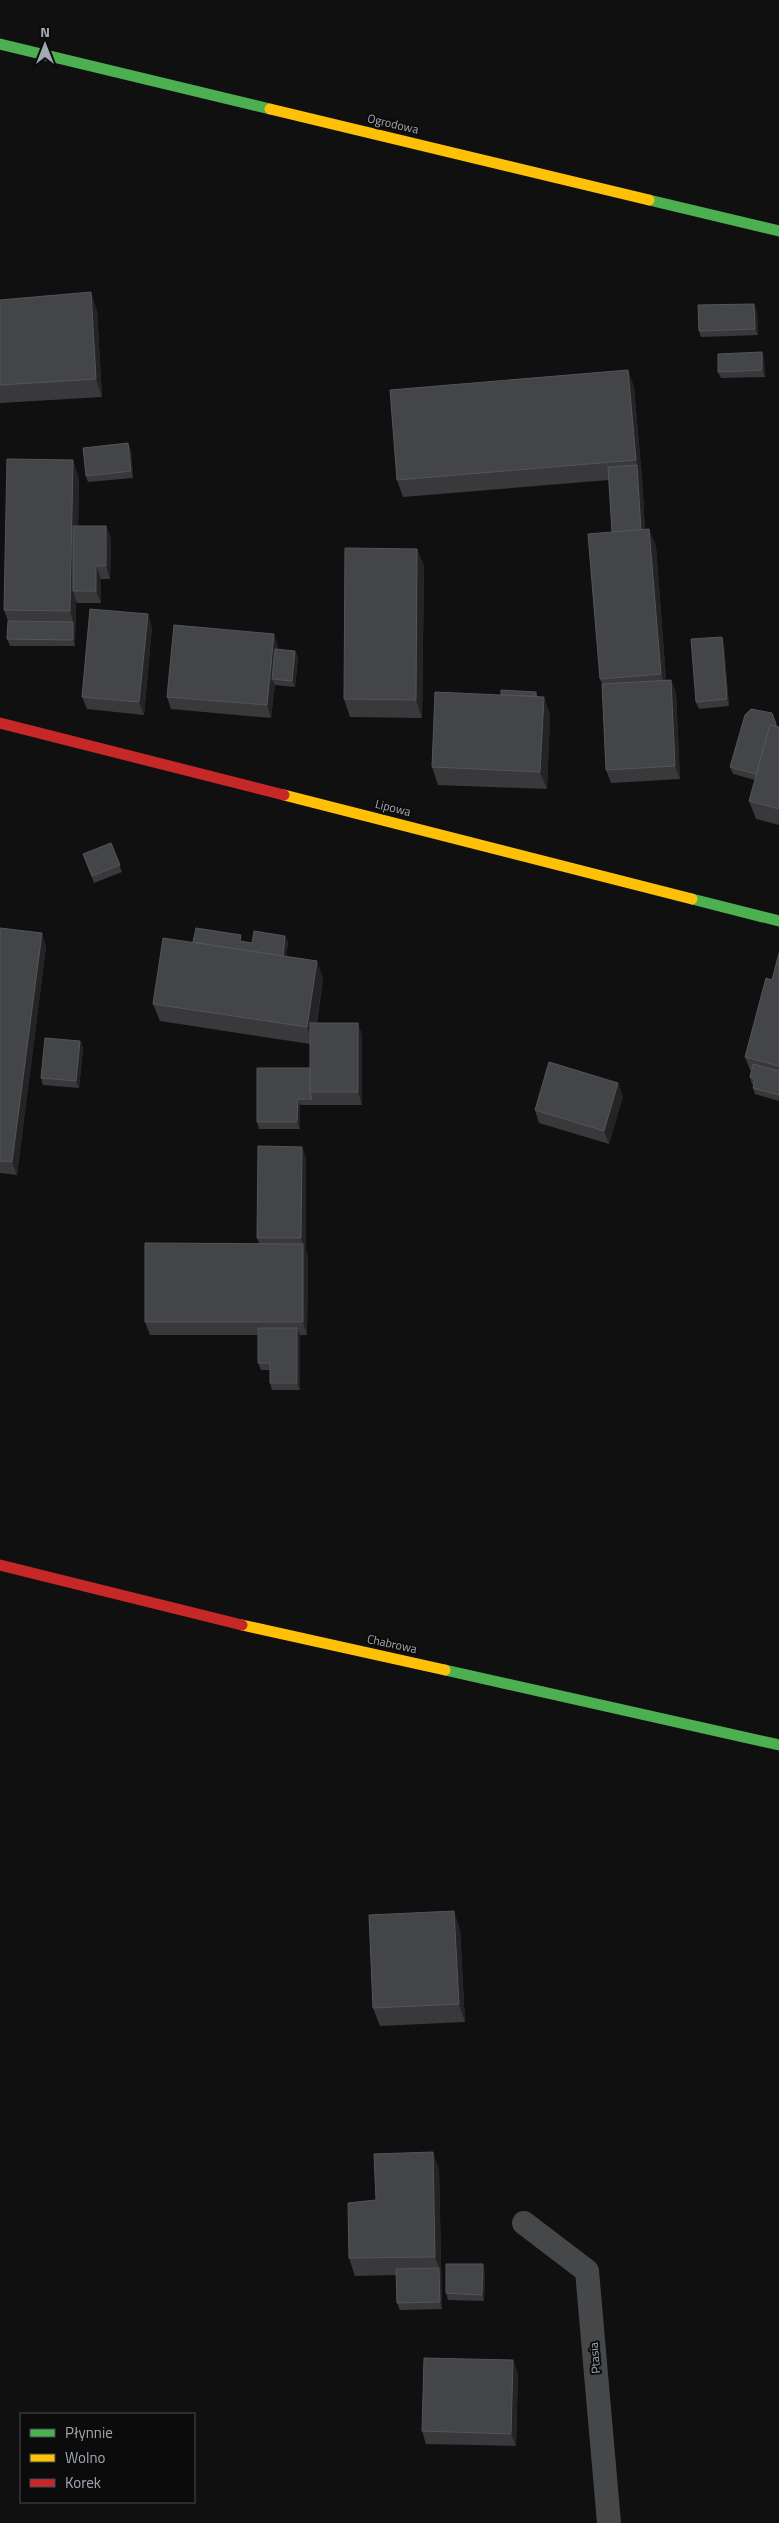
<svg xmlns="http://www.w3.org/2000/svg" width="779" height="2523" viewBox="0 0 779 2523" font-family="'Titillium Web',sans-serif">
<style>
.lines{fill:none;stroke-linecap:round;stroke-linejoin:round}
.lane{stroke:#454749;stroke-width:24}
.fast{stroke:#4caf50;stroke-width:11}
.slow{stroke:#ffc107;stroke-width:11}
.jam{stroke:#c62828;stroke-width:11}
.wall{fill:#39393c}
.shaded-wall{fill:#242425}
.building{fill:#444548;stroke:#535559}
.labels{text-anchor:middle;stroke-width:4;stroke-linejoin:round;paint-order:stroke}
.street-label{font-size:12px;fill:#a2a9b1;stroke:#0b0b0c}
</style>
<rect width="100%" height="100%" fill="#101011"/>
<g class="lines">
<polyline class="lane" points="524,2223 587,2271 609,2523"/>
<g class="fast">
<polyline points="0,44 270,109"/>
<polyline points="649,200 779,231"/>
<polyline points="692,899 779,921"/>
<polyline points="445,1670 779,1745"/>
</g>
<g class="slow">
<polyline points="270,109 649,200"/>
<polyline points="284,795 692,899"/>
<polyline points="242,1625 445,1670"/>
</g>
<g class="jam">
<polyline points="0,723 284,795"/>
<polyline points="0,1565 242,1625"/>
</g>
</g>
<g class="wall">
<polygon points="0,300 97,310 102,397 0,403"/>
<polygon points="757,311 758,335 701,337 699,331"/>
<polygon points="762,352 764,359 765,377 721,378 718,372"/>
<polygon points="628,370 634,388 642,478 645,529 649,529 656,547 666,680 671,680 676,693 680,779 611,783 606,770 602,684 600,679 612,532 609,480 403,497 397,480"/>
<polygon points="128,443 131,450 133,478 88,482 86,476"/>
<polygon points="79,478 78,526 106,526 111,539 110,579 101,579 101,603 77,603 76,601 75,646 10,646 7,639 8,621 4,610"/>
<polygon points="417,549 424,566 422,718 350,717 344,699"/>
<polygon points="152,627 144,715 87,709 82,697"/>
<polygon points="722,637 724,644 729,706 699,709 696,702"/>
<polygon points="278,647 278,650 295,651 298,658 295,687 275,685 271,718 171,709 167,697"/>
<polygon points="536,692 537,696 550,714 547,789 438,785 432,767 501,695"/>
<polygon points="777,727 779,727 779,825 756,819 749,801 755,780 733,774 730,767"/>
<polygon points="111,843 122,872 94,883 83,854"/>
<polygon points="0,928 46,946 17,1175 0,1173"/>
<polygon points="285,936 288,943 286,956 323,978 317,1023 358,1023 362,1036 362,1105 300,1105 300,1129 259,1129 257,1122 310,1068 310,1044 160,1021 153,1004 193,942 243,942 252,943"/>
<polygon points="779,953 779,1101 755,1094 753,1088 754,1085 752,1084 750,1077 752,1070 750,1070 745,1057 772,980"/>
<polygon points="80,1041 83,1048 79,1088 43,1085 41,1078"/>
<polygon points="623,1096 609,1144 539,1123 535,1110"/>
<polygon points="302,1147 306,1159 306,1251 308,1256 307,1335 300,1335 300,1390 272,1390 270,1383 270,1370 261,1370 258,1363 258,1335 150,1335 145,1322 259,1243 257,1238"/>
<polygon points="460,1929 465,2022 380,2026 373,2008"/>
<polygon points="439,2169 442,2309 400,2310 397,2303 396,2275 355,2276 349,2258 376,2200"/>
<polygon points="485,2271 484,2301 448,2300 446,2293"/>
<polygon points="518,2373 516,2446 426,2444 422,2431"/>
</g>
<g class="shaded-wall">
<polygon points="91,292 97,310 102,397 96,379"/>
<polygon points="754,304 757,311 758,335 755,329"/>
<polygon points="762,352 764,359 765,377 762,370"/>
<polygon points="628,370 634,388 642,478 646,548 641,535 637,465 636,460"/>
<polygon points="128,443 131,450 133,478 131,471"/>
<polygon points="73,460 79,478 77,591 73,591 76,601 75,646 73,640 73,622 70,611"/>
<polygon points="106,526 111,539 110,579 106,566"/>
<polygon points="649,529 656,547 667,692 661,674"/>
<polygon points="417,549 424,566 422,718 416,700"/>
<polygon points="96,566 101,579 101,603 96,591"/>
<polygon points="148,614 152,627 144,715 139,702"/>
<polygon points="274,634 278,647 275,679 272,679 275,685 271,718 267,705"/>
<polygon points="722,637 724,644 729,706 727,699"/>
<polygon points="295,651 298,658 295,687 292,681"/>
<polygon points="671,680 676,693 680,779 675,766"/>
<polygon points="544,697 550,714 547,789 540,772"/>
<polygon points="42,933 46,946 17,1175 12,1162"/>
<polygon points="285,936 288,943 284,973 281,966"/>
<polygon points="317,961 323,978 313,1044 307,1027"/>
<polygon points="358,1023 362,1036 362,1105 358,1092"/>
<polygon points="80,1041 83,1048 79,1088 76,1081"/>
<polygon points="618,1083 623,1096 609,1144 604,1131"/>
<polygon points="298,1099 300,1105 300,1129 297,1122"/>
<polygon points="302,1147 306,1159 306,1251 308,1256 307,1335 303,1322 303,1244 301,1238"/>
<polygon points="297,1328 300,1335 300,1390 297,1383"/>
<polygon points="454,1911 460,1929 465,2022 459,2004"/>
<polygon points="433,2152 439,2169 442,2309 440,2302 439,2268 435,2257"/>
<polygon points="483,2264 485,2271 484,2301 482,2295"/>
<polygon points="513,2360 518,2373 516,2446 511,2434"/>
</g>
<g class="building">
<polygon points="91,292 96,379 0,385 0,300"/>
<polygon points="754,304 755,329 699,331 698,305"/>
<polygon points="762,352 762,370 718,372 718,354"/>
<polygon points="628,370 636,460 397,480 390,390"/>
<polygon points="128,443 131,471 86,476 83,448"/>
<polygon points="7,459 73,460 70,611 4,610"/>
<polygon points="637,465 641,530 612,532 608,467"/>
<polygon points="73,526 106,526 106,566 96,566 96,591 73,591"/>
<polygon points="649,529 661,674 600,679 588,534"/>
<polygon points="345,548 417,549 416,700 344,699"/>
<polygon points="90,609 148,614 139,702 82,697"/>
<polygon points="8,621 73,622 73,640 7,639"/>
<polygon points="174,625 274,634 267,705 167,697"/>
<polygon points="722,637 727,699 696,702 691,639"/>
<polygon points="275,649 295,651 292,681 272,679"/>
<polygon points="671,680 675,766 606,770 602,684"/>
<polygon points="501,690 536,692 536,696 501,695"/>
<polygon points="435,692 544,697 540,772 432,767"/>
<polygon points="751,709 772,713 776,724 776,726 770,725 756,774 730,767 745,715"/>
<polygon points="770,725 779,727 779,809 749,801"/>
<polygon points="111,843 120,865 92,876 83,854"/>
<polygon points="0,928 42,933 12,1162 0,1161"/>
<polygon points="196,928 241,935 240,941 252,943 254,931 285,936 283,956 193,942"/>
<polygon points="163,938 317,961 307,1027 153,1004"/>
<polygon points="779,953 779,1066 745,1057 766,978 772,980"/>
<rect x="310" y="1023" width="48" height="69"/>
<polygon points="45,1038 80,1041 76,1081 41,1078"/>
<polygon points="549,1062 618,1083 604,1131 535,1110"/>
<polygon points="753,1064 779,1071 779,1095 753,1088 755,1079 750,1077"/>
<polygon points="257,1068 310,1068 310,1092 312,1099 298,1099 297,1122 257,1122"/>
<polygon points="258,1146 302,1147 301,1238 257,1238"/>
<polygon points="145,1243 303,1244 303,1322 145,1322"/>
<polygon points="258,1328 297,1328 297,1383 270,1383 270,1363 258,1363"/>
<polygon points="454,1911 459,2004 373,2008 369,1915"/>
<polygon points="433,2152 435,2257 349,2258 348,2203 376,2200 374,2154"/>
<polygon points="446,2264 483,2264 482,2295 446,2293"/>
<polygon points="439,2268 440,2302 397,2303 396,2269"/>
<polygon points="424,2358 513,2360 511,2434 422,2431"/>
</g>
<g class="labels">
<g class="street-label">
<text transform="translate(393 124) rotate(13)" y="4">Ogrodowa</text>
<text transform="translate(393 808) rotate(14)" y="4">Lipowa</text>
<text transform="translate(392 1644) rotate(12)" y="4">Chabrowa</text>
<text transform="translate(595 2358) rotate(-95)" y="4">Ptasia</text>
</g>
</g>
<rect x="20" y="2413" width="175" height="90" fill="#0b0b0c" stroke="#474a4e"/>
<rect x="30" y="2429" width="25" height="8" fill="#4caf50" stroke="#474a4e"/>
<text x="65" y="2438" font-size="15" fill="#a2a9b1">Płynnie</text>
<rect x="30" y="2454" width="25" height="8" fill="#ffc107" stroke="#474a4e"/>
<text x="65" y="2463" font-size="15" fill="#a2a9b1">Wolno</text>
<rect x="30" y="2479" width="25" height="8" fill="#c62828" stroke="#474a4e"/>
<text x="65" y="2488" font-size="15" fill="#a2a9b1">Korek</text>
<g transform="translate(45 45)" stroke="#0b0b0c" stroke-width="4" paint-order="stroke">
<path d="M0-4L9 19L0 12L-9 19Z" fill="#a2a9b1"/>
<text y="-8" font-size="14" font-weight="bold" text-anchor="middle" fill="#a2a9b1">N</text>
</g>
</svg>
